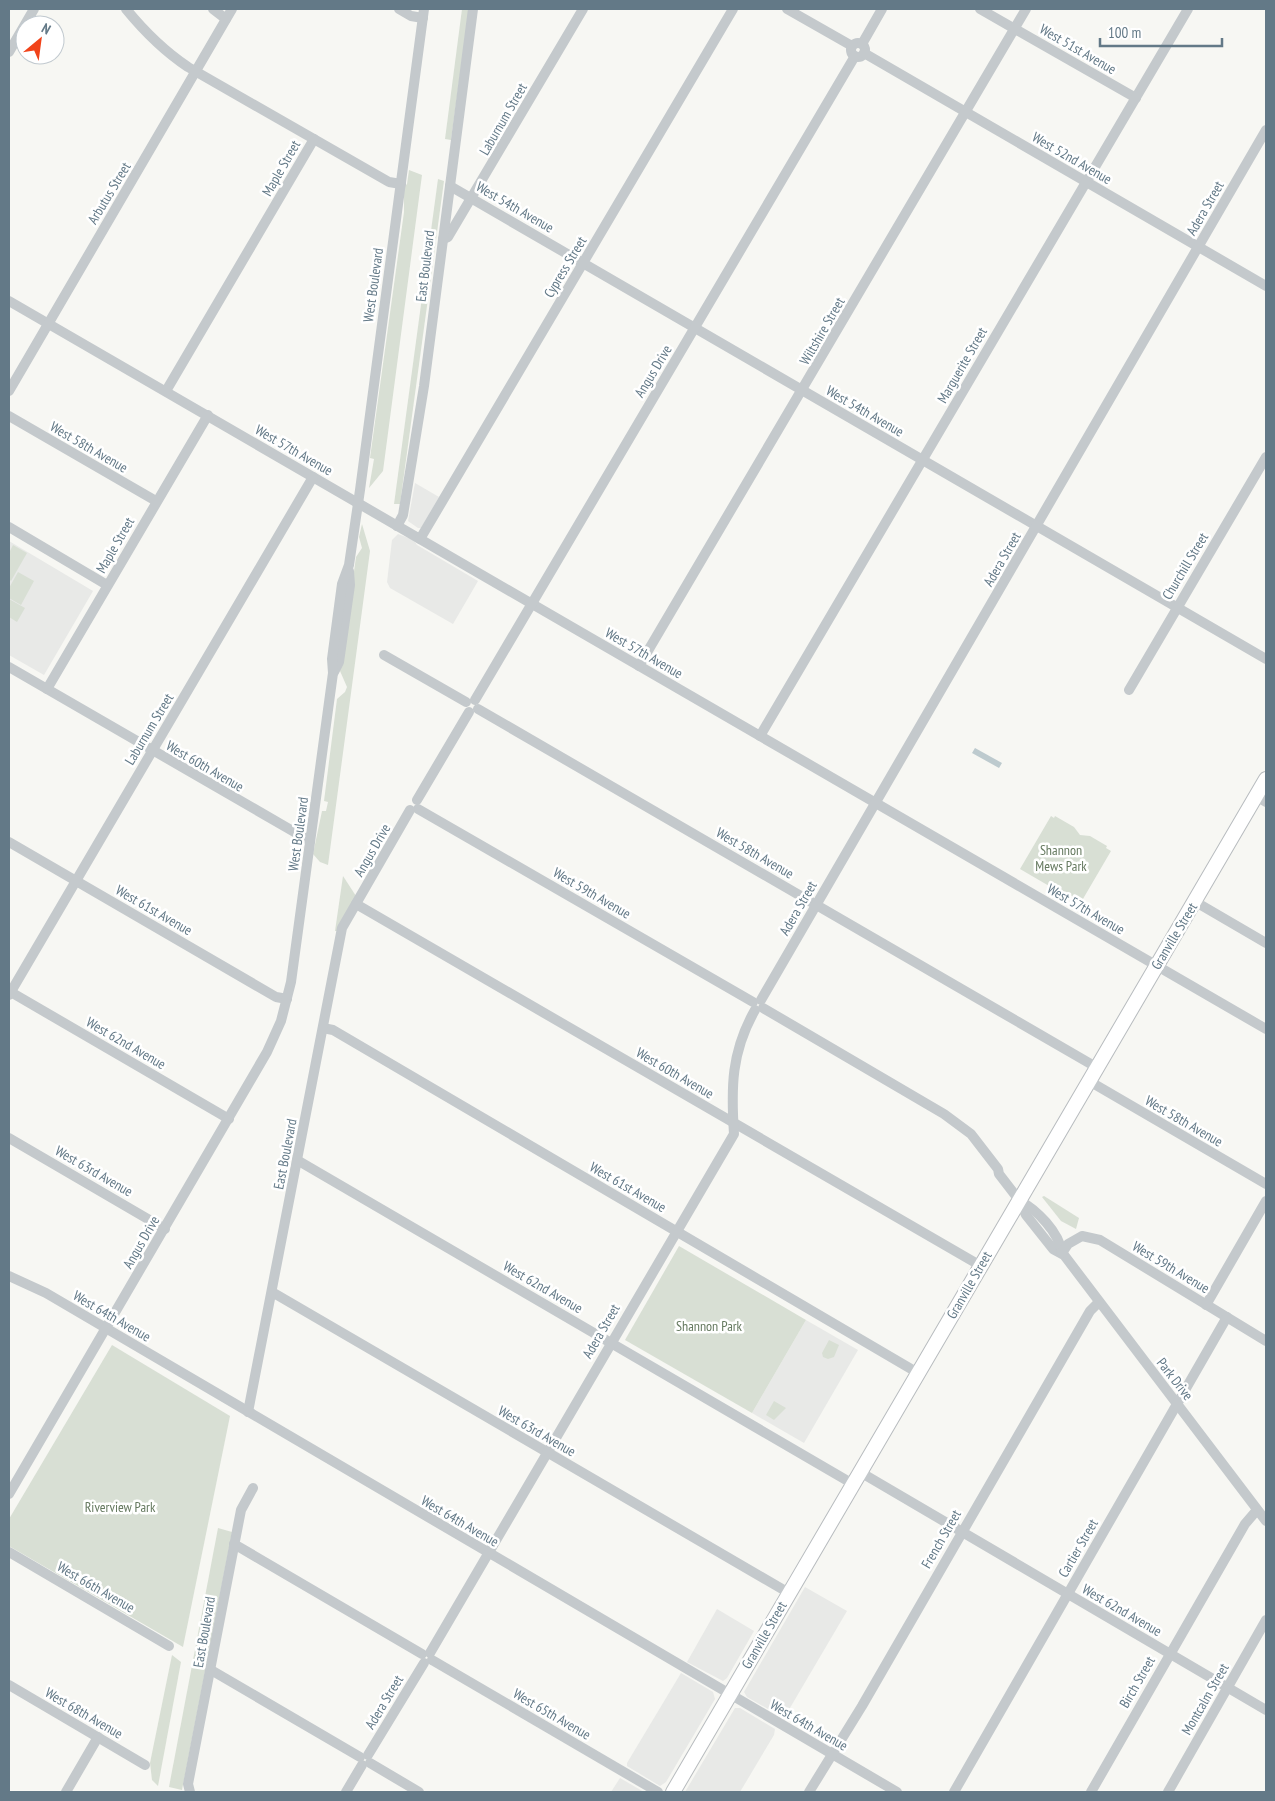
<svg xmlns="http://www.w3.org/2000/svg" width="1275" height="1801" viewBox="0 0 1275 1801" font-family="'PT Sans Narrow',sans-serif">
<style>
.built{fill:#e8e9e7}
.green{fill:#d8dfd4}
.water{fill:#bdcace}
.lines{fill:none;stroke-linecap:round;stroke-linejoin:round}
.highway-casing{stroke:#b8bcbf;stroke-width:16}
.minor{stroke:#c4c9cc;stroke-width:10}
.highway{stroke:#fff;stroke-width:14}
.labels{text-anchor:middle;stroke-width:5;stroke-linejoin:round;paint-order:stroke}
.street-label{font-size:14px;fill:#637987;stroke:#fff}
.park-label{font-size:14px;fill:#65795f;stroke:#fff}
</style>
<rect width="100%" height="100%" fill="#f7f7f3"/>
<g class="built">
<polygon points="415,483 439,497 421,528 418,528 408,521"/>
<polygon points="398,534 414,540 417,545 478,581 453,624 390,588 387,582 392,540"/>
<polygon points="9,541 93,591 44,675 9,655"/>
<polygon points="806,1320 858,1350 804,1443 752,1413"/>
<polygon points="805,1587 847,1611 787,1713 782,1717 747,1697 744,1692"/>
<polygon points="717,1609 754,1631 727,1678 723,1681 687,1662"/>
<polygon points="681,1673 713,1692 715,1699 666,1782 660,1786 627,1766 627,1763"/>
<polygon points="735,1708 740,1708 775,1729 774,1735 740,1792 685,1792"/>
<polygon points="620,1778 644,1792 611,1792"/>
</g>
<g class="green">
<polygon points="462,9 469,9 451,140 445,139"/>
<polygon points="409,170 422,175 383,471 369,488 374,459 370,458 404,212 404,187 407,184"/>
<polygon points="438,179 444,181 400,504 394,504"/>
<polygon points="362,524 370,551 328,865 320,862 313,854 322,811 326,811 328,802 324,801 337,699 345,692 347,687 340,671 356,557 362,548 359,537"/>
<polygon points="13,545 27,553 11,581 9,579 9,553"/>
<polygon points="18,572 34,581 21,605 9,598 9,588"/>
<polygon points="9,599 25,608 17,622 9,617"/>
<polygon points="1051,816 1054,818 1055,816 1074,827 1080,835 1090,836 1107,846 1106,848 1111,851 1080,904 1020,869"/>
<polygon points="343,876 356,896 338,931 335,931"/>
<polygon points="1044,1196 1079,1218 1076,1229 1061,1221 1042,1197"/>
<polygon points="679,1246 806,1320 752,1413 625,1340"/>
<polygon points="829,1340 839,1345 834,1357 828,1359 823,1357 822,1353"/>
<polygon points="112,1345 230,1416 183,1647 9,1546 9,1519"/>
<polygon points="774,1401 786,1408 774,1420 766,1415"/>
<polygon points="218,1528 232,1532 182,1790 169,1787"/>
<polygon points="172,1655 181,1662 158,1786 152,1780 150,1763"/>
</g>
<polygon class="water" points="975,748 1002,763 999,768 972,753"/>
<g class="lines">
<defs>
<polyline id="highway" points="673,1792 1266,779"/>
</defs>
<use href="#highway" class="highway-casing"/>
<g class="minor">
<path d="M 126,9 C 144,31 164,51 188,67 L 389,182 L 401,184"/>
<polyline points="213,9 226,19"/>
<polyline points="399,9 411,16 423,18"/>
<polyline points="787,9 852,46"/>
<polyline points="980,9 1136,98"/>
<circle cx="858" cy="50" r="7"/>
<polyline points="862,44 882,9"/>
<polyline points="9,52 34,9"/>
<polyline points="864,53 1266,286"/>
<polyline points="450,186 1266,659"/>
<polyline points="443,239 448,237 583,9"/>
<polyline points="9,301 1266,1029"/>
<polyline points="9,391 232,9"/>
<polyline points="166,391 314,139"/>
<polyline points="9,416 156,501"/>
<polyline points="397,526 403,515 424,386 473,9"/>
<polyline points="9,527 107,585"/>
<polyline points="420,539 733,9"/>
<polyline points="384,655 466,702"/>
<polyline points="639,666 1026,9"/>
<polyline points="9,667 310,841"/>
<polyline points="334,672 339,662 350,585 349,571"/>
<polyline points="47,689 208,415"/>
<polyline points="1129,690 1266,457"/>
<polyline points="475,700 855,56"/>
<polyline points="478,709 1096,1067"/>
<polyline points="760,736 1188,9"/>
<polyline points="1256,796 1266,802"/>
<polyline points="417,800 469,712"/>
<polyline points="418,809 753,1002"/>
<polyline points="9,842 276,997 287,999"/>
<polyline points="1194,901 1266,943"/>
<polyline points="356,904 981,1266"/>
<polyline points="9,991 229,1119"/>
<polyline points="9,995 313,477"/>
<polyline points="761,1000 1266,130"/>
<polyline points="763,1008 944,1114 971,1134 998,1169 999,1174 1019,1200 1026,1215 1053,1249 1064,1255 1266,1521"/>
<polyline points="323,1028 333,1030 918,1373"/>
<polyline points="1089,1081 1266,1184"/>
<polyline points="9,1138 165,1229"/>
<polyline points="297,1160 853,1484"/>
<path d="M 1019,1200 C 1037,1210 1059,1232 1062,1253"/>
<polyline points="1062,1253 1068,1244 1082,1236 1100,1240 1266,1341"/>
<polyline points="9,1276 46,1293 897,1792"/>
<polyline points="272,1292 789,1593"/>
<polyline points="1206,1305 1266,1201"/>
<polyline points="248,1412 342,928 410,810"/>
<polyline points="860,1472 1266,1710"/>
<polyline points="9,1494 267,1052 281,1021 291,982 333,673 332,659 342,584 349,565 360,490 424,9"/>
<polyline points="234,1544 422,1654"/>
<polyline points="9,1552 169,1646"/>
<path d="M 430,1653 L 734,1134 C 731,1088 731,1052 755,1010"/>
<polyline points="432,1660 658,1792"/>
<polyline points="211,1670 360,1757"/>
<polyline points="9,1685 145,1765"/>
<polyline points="368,1755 424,1663"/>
<polyline points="370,1763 419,1792"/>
<polyline points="66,1792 98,1737"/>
<polyline points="190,1792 188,1784 241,1510 253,1488"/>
<polyline points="346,1792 362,1765"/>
<polyline points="809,1792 862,1706 1090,1311 1099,1302"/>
<polyline points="954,1792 1227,1317"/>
<polyline points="1091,1792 1245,1524 1257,1510"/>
<polyline points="1168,1792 1266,1620"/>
</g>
<use href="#highway" class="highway"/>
</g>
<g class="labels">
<g class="street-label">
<text transform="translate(1078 49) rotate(30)" y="5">West 51st Avenue</text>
<text transform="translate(503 119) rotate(-60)" y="5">Laburnum Street</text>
<text transform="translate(1072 158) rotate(30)" y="5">West 52nd Avenue</text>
<text transform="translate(281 168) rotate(-60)" y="5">Maple Street</text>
<text transform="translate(109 193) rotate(-59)" y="5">Arbutus Street</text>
<text transform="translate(515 207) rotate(30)" y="5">West 54th Avenue</text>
<text transform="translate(1205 208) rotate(-60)" y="5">Adera Street</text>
<text transform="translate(425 266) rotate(-83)" y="5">East Boulevard</text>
<text transform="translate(565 267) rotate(-59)" y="5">Cypress Street</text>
<text transform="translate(373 285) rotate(-82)" y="5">West Boulevard</text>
<text transform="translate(822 331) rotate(-60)" y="5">Wiltshire Street</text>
<text transform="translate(962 365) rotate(-60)" y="5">Marguerite Street</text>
<text transform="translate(653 371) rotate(-59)" y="5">Angus Drive</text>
<text transform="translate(865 411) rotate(30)" y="5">West 54th Avenue</text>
<text transform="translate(89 447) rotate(30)" y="5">West 58th Avenue</text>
<text transform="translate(294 450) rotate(30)" y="5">West 57th Avenue</text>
<text transform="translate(115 545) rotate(-60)" y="5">Maple Street</text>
<text transform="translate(1002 559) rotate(-60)" y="5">Adera Street</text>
<text transform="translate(1185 566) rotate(-59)" y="5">Churchill Street</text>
<text transform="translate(644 653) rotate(30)" y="5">West 57th Avenue</text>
<text transform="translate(149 729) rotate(-59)" y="5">Laburnum Street</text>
<text transform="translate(205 766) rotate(30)" y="5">West 60th Avenue</text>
<text transform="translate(298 834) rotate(-82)" y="5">West Boulevard</text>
<text transform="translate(372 850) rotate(-60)" y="5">Angus Drive</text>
<text transform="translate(755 853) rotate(30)" y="5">West 58th Avenue</text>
<text transform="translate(592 893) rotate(30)" y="5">West 59th Avenue</text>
<text transform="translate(798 908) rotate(-60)" y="5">Adera Street</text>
<text transform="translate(1086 909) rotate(30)" y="5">West 57th Avenue</text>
<text transform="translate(154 910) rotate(30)" y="5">West 61st Avenue</text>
<text transform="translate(1174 936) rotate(-59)" y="5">Granville Street</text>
<text transform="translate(126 1043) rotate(30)" y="5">West 62nd Avenue</text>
<text transform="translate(675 1073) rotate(30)" y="5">West 60th Avenue</text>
<text transform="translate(1184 1121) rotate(30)" y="5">West 58th Avenue</text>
<text transform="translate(285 1154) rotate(-79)" y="5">East Boulevard</text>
<text transform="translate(94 1171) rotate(30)" y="5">West 63rd Avenue</text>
<text transform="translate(628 1187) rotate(30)" y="5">West 61st Avenue</text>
<text transform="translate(141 1242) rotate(-60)" y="5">Angus Drive</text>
<text transform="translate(1171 1267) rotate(31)" y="5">West 59th Avenue</text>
<text transform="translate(969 1285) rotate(-60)" y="5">Granville Street</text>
<text transform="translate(543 1287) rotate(30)" y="5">West 62nd Avenue</text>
<text transform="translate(112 1316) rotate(30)" y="5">West 64th Avenue</text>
<text transform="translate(601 1331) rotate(-60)" y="5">Adera Street</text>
<text transform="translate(1175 1379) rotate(52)" y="5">Park Drive</text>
<text transform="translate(537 1431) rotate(30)" y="5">West 63rd Avenue</text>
<text transform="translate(460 1521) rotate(30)" y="5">West 64th Avenue</text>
<text transform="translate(941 1539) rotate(-60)" y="5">French Street</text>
<text transform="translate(1078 1548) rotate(-60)" y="5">Cartier Street</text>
<text transform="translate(96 1587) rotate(30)" y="5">West 66th Avenue</text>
<text transform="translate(1122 1610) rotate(30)" y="5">West 62nd Avenue</text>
<text transform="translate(204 1632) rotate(-80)" y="5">East Boulevard</text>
<text transform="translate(764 1635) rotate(-60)" y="5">Granville Street</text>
<text transform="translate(1137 1682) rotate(-60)" y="5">Birch Street</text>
<text transform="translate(1205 1699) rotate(-60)" y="5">Montcalm Street</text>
<text transform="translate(384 1702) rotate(-59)" y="5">Adera Street</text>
<text transform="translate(84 1713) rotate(30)" y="5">West 68th Avenue</text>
<text transform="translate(552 1714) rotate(30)" y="5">West 65th Avenue</text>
<text transform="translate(809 1725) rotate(30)" y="5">West 64th Avenue</text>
</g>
<g class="park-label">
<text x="1061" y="855">Shannon<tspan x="1061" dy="16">Mews Park</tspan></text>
<text x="709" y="1331">Shannon Park</text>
<text x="120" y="1512">Riverview Park</text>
</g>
</g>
<rect width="1275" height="1801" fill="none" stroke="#637987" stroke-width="20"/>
<g transform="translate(40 40) rotate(29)"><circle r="24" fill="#ffffff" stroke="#c1c9cf"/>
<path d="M0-4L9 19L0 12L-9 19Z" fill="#f1431a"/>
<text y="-8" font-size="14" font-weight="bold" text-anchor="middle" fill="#637987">N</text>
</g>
<path d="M1100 38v8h122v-8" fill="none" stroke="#637987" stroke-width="2.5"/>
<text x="1108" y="38" font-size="15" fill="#637987" stroke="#ffffff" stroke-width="4" paint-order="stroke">100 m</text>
</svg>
